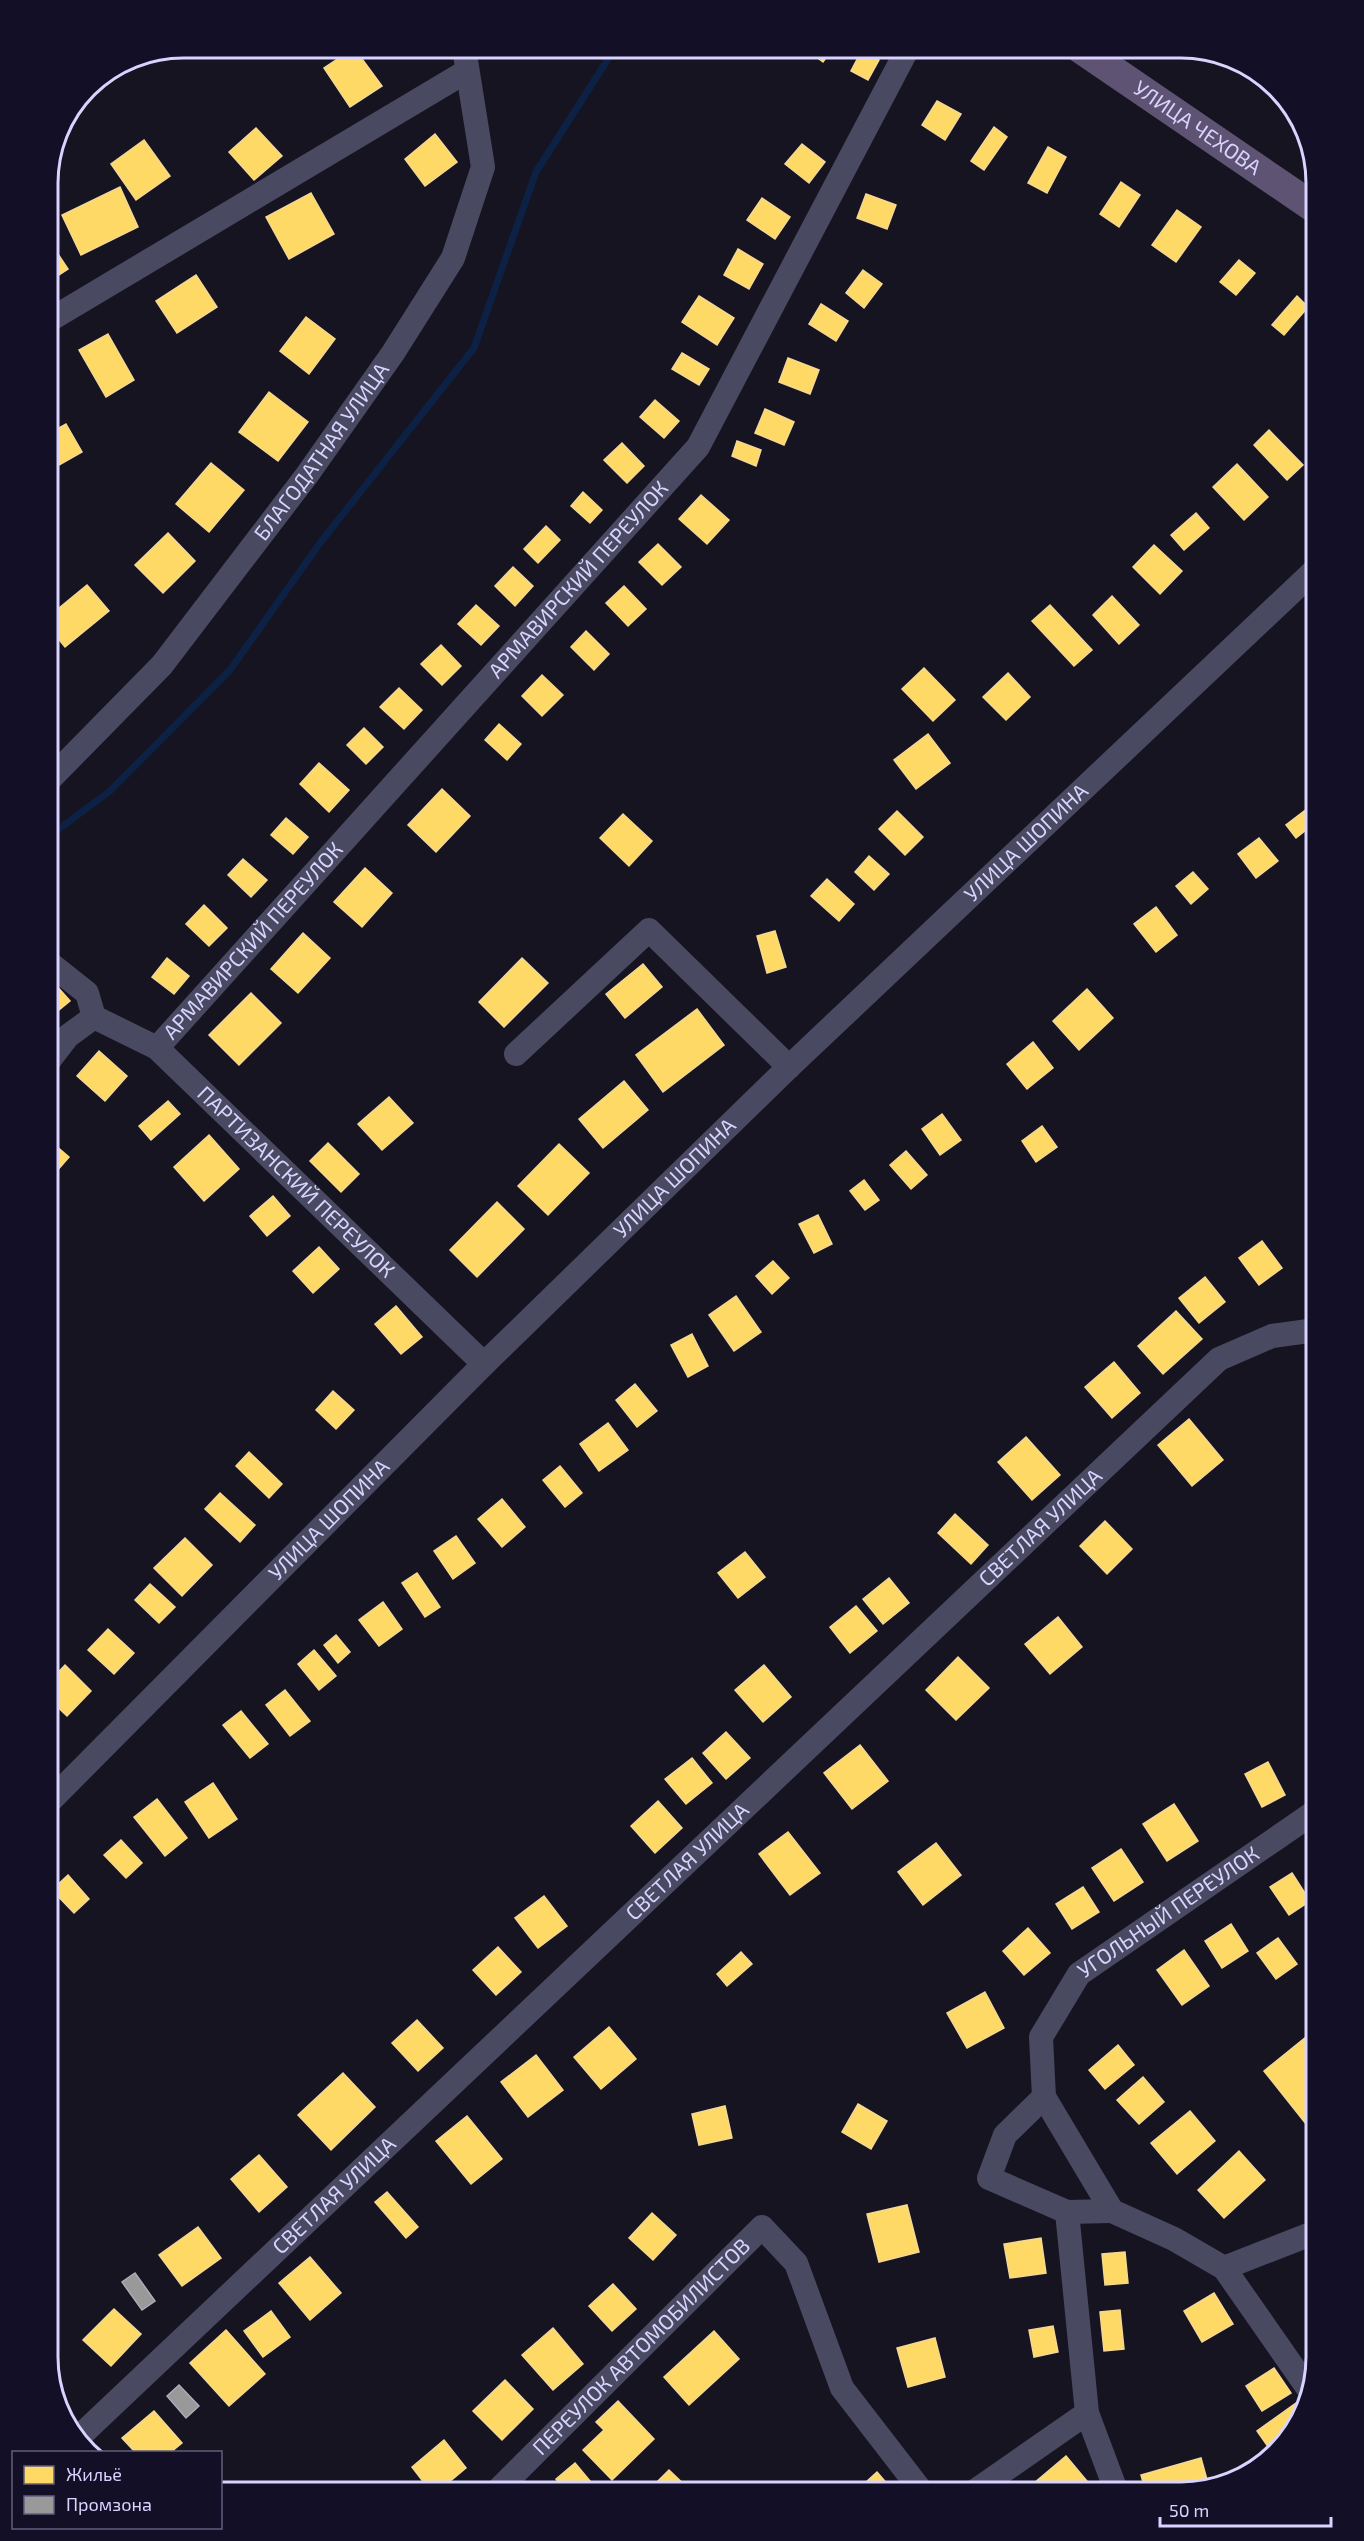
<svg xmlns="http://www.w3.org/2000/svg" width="1364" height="2541" viewBox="0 0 1364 2541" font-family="'Exo 2',sans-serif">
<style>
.homes{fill:#ffd966;stroke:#f4d894;stroke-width:1.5}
.industry{fill:#999;stroke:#acabb8;stroke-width:1.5}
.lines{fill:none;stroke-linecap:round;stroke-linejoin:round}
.stream{stroke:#0d2144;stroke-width:7}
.minor{stroke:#4a4962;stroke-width:24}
.major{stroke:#5e5373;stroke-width:30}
.labels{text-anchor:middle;stroke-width:6;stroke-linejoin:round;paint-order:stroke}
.street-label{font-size:21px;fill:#d9d4ff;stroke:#130f26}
.rim{fill:none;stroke:#d9d4ff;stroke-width:3}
</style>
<rect width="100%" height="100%" fill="#161421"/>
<g class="homes">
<polygon points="354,48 382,86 350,107 324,68"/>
<polygon points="812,48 833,48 823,62 810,52"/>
<polygon points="862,50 879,60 868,80 851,71"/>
<polygon points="937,101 961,114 945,140 922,125"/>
<polygon points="994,127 1007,137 984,170 971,161"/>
<polygon points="256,128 282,156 254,180 229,152"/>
<polygon points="435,134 457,162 425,186 405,159"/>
<polygon points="144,140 170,176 136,200 111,164"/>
<polygon points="802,144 825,162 809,183 785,164"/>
<polygon points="1048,147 1066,157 1047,193 1028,183"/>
<polygon points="1121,182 1140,195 1119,227 1100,214"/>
<polygon points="120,187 138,227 81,255 62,215"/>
<polygon points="311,193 334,234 289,259 266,217"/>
<polygon points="866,194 896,205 887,229 857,218"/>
<polygon points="762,198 790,217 775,239 747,220"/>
<polygon points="1177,210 1201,227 1176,262 1152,245"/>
<polygon points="48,239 68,269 48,282"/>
<polygon points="738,249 763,264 749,289 724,275"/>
<polygon points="1239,260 1255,273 1236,295 1220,282"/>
<polygon points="863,270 882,284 864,308 846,293"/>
<polygon points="196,275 217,307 177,333 156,301"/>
<polygon points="699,296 734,318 717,345 682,322"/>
<polygon points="1297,296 1308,307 1284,335 1272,325"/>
<polygon points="821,304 848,321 836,341 809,324"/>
<polygon points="306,317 335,339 309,374 280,351"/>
<polygon points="108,334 134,380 106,397 79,350"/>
<polygon points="682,353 709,369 699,385 672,369"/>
<polygon points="788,358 819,370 810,394 779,382"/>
<polygon points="269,392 308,422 278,461 239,432"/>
<polygon points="655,400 679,421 664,438 640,417"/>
<polygon points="765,409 794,422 784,445 755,433"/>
<polygon points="66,424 82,452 52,469 48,462 48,434"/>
<polygon points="1269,430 1303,465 1287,480 1254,445"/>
<polygon points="737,441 761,450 756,466 732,456"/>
<polygon points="622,443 644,466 627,483 604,460"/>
<polygon points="211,463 244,490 209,532 176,504"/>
<polygon points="1237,464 1268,497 1244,520 1213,487"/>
<polygon points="583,492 602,510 590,523 571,506"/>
<polygon points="701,495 729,520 707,544 679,519"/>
<polygon points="1196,513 1209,528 1184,550 1171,535"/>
<polygon points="546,526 560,540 538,563 524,549"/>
<polygon points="168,533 195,561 163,593 135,565"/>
<polygon points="658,544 681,567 662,585 639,562"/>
<polygon points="1154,545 1182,571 1160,594 1133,567"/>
<polygon points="513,567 533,586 515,606 495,586"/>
<polygon points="87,585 109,611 65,647 48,626 48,617"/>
<polygon points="624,586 646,609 628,626 606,603"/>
<polygon points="1112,596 1139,625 1119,644 1093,615"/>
<polygon points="476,605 499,626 481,645 458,624"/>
<polygon points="1050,605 1092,650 1074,666 1032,621"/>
<polygon points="586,631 609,654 594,670 571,647"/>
<polygon points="441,645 461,666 442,685 421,664"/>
<polygon points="924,668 955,700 933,721 902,689"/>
<polygon points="1008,673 1030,697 1006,720 983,697"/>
<polygon points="542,675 563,695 542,716 522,696"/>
<polygon points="399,688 422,710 404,729 380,707"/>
<polygon points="499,724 521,744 507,760 485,740"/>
<polygon points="364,728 383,747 366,764 347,745"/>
<polygon points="928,734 950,763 916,789 894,760"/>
<polygon points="319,763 349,790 329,812 300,784"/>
<polygon points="442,789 470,816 436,852 408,825"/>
<polygon points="1308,808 1316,822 1296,838 1286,825"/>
<polygon points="897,811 923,837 905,855 879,829"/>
<polygon points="623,814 652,841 629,866 600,838"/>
<polygon points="286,818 308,837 293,854 271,835"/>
<polygon points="1259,838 1278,861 1256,878 1238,854"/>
<polygon points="869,856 889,874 874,890 855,872"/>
<polygon points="243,859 267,880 251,897 228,875"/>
<polygon points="365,868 392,893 362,927 334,902"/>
<polygon points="1193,872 1208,889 1191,904 1176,886"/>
<polygon points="827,879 854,904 839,921 811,896"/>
<polygon points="204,905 227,928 209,946 186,924"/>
<polygon points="1156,907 1177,935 1156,952 1134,924"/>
<polygon points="775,931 786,967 767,973 757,936"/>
<polygon points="303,933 330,958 298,993 271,969"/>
<polygon points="167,958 189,976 174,994 152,977"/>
<polygon points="522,958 548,983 504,1027 479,1002"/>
<polygon points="643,964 662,987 625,1018 606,994"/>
<polygon points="55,984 70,1001 48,1019 48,990"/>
<polygon points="1087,989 1113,1018 1079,1050 1053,1021"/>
<polygon points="251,993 281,1023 239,1065 209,1035"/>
<polygon points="697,1009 724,1045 663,1092 636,1055"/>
<polygon points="1033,1042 1053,1068 1027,1089 1007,1064"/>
<polygon points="99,1051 127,1076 105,1101 77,1076"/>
<polygon points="624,1081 648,1110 603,1148 579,1119"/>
<polygon points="389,1097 413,1123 382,1150 358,1124"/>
<polygon points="168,1101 180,1114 151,1140 139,1126"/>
<polygon points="942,1114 961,1140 940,1155 922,1129"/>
<polygon points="1042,1126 1057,1147 1036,1162 1022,1141"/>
<polygon points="209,1135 239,1169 204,1201 174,1167"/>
<polygon points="48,1139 69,1157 48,1181"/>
<polygon points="328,1143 359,1174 341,1192 310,1161"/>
<polygon points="559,1144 589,1173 548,1215 518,1186"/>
<polygon points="906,1151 927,1175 911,1189 890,1165"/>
<polygon points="864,1180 879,1200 865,1210 850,1191"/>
<polygon points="273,1196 290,1216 267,1236 250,1216"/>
<polygon points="497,1202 524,1229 477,1277 450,1250"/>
<polygon points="818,1215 832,1244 814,1253 799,1224"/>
<polygon points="1262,1241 1282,1268 1259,1285 1239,1258"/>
<polygon points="319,1247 339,1269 313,1293 293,1271"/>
<polygon points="773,1261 789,1278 772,1294 756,1276"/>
<polygon points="1205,1277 1225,1302 1199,1323 1179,1298"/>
<polygon points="736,1296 761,1332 734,1351 709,1315"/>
<polygon points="396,1306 422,1337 401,1354 375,1324"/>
<polygon points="1176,1311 1202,1339 1163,1374 1138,1346"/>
<polygon points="692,1334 708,1366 688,1377 671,1345"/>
<polygon points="1114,1362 1140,1393 1112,1418 1085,1387"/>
<polygon points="635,1384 657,1411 637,1427 616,1400"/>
<polygon points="333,1391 354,1410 336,1429 316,1410"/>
<polygon points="1189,1419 1223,1460 1192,1486 1158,1445"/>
<polygon points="608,1423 628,1450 599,1471 580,1444"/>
<polygon points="1026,1437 1060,1475 1032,1500 998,1462"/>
<polygon points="249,1452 282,1484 269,1498 236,1466"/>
<polygon points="560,1466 582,1493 565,1507 543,1480"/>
<polygon points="220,1493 255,1525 240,1542 205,1509"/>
<polygon points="502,1499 525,1527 502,1547 478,1519"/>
<polygon points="955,1514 988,1545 971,1564 938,1533"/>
<polygon points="1105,1521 1132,1549 1107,1574 1080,1546"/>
<polygon points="456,1536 475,1563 453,1579 434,1551"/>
<polygon points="185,1538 212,1565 182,1596 154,1568"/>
<polygon points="745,1552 765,1577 738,1598 718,1573"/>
<polygon points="417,1573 440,1607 425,1617 402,1583"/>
<polygon points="889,1578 909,1603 883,1624 863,1599"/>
<polygon points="150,1584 175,1607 159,1623 135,1600"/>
<polygon points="383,1602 402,1629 379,1646 359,1620"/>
<polygon points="856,1606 877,1631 850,1653 830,1627"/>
<polygon points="1058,1617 1082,1647 1050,1674 1025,1644"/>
<polygon points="108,1629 134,1653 114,1674 88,1650"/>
<polygon points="336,1635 350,1652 338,1663 324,1645"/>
<polygon points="314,1650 336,1676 319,1690 298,1664"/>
<polygon points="958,1657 989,1688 956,1720 926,1690"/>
<polygon points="65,1665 91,1691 67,1716 48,1698 48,1683"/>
<polygon points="764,1665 791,1697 763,1722 735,1690"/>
<polygon points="285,1690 310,1721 290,1736 266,1705"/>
<polygon points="241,1711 268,1744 250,1758 223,1725"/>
<polygon points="726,1732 750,1758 726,1779 703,1753"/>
<polygon points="860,1745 888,1781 852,1809 824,1773"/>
<polygon points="692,1758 712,1783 686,1804 665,1779"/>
<polygon points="1268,1762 1285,1795 1262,1807 1245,1774"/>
<polygon points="213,1783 237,1819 209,1838 185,1802"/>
<polygon points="157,1799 187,1838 165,1856 134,1817"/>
<polygon points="658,1801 682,1828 655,1853 631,1826"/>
<polygon points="1174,1804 1198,1841 1167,1861 1143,1824"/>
<polygon points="788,1832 820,1873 790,1895 759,1854"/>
<polygon points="121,1840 142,1863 126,1878 104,1855"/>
<polygon points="936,1843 961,1875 923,1905 898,1872"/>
<polygon points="1121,1849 1143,1882 1114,1901 1092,1868"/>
<polygon points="1292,1873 1310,1901 1289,1915 1270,1887"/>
<polygon points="68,1875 89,1899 74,1913 52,1890"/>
<polygon points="1083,1887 1099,1912 1072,1929 1056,1904"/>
<polygon points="544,1896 567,1926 538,1948 515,1918"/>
<polygon points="1231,1924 1248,1951 1222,1968 1205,1941"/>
<polygon points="1028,1928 1050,1953 1024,1975 1003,1951"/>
<polygon points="1278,1938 1297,1964 1276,1979 1257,1953"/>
<polygon points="498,1947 521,1972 496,1995 473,1970"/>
<polygon points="1184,1950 1209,1986 1182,2005 1157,1970"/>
<polygon points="741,1952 752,1964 727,1986 717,1974"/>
<polygon points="985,1992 1004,2028 967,2048 947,2013"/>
<polygon points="417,2020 443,2048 418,2071 392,2043"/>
<polygon points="609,2027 636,2059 601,2089 574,2057"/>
<polygon points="1306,2037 1316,2049 1316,2124 1310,2129 1264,2071"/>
<polygon points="1118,2045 1134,2065 1105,2089 1089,2070"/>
<polygon points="536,2055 563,2090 528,2117 501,2082"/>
<polygon points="343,2073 375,2107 331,2150 298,2115"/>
<polygon points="1143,2077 1164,2102 1139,2124 1117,2100"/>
<polygon points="858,2104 887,2121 871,2149 842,2132"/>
<polygon points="725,2106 732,2138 699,2145 692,2114"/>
<polygon points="1190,2111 1215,2141 1177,2174 1151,2143"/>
<polygon points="467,2116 502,2159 471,2184 436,2141"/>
<polygon points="1239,2151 1265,2180 1224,2218 1198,2190"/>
<polygon points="259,2155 287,2187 259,2212 231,2179"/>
<polygon points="387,2192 418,2227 406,2238 375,2202"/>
<polygon points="907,2205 919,2252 879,2262 867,2214"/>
<polygon points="652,2213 676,2235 653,2260 629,2238"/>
<polygon points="198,2227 221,2258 182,2286 159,2255"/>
<polygon points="1041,2238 1046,2273 1010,2278 1004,2244"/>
<polygon points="1125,2252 1128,2283 1105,2285 1102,2254"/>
<polygon points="310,2257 341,2293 310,2320 279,2283"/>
<polygon points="613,2284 636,2309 612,2331 589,2306"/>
<polygon points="1214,2293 1233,2324 1202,2342 1184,2311"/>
<polygon points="114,2309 141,2334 111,2366 83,2340"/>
<polygon points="1120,2310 1124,2349 1104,2351 1100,2312"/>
<polygon points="271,2311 290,2337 263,2357 244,2331"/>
<polygon points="1053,2326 1058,2352 1034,2357 1029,2330"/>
<polygon points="553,2328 583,2364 553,2390 522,2355"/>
<polygon points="226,2330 265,2374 229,2406 190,2363"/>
<polygon points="714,2331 739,2359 689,2405 664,2377"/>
<polygon points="935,2338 945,2377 908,2387 897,2348"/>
<polygon points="1274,2368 1291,2393 1262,2411 1246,2386"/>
<polygon points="505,2380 533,2409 502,2440 473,2411"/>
<polygon points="618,2401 654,2439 612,2480 583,2450 604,2430 596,2422"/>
<polygon points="1296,2403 1300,2409 1293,2433 1271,2451 1257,2431"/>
<polygon points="154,2411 182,2443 171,2452 135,2452 122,2438"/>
<polygon points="444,2440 466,2468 436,2493 432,2493 412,2467"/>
<polygon points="1066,2456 1091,2486 1083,2493 1042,2493 1034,2483"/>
<polygon points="1201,2458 1209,2487 1181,2493 1146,2493 1141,2475"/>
<polygon points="575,2463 600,2493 567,2493 556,2479"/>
<polygon points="669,2470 693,2493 646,2493"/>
<polygon points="877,2472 895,2493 854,2493"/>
</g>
<g class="industry">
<polygon points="135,2273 155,2301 142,2310 122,2282"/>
<polygon points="179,2385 199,2406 186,2418 167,2396"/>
</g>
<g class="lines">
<polyline class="stream" points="48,837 110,791 230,670 320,543 474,348 536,172 615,48"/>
<g class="minor">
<polyline points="48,321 467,71"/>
<path id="s1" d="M 48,781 L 162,665 L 307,475 L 393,353 L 453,258 L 483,167 L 464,48"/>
<path id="s2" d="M 48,962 L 87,993 L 94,1017 L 157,1048 L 484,1364"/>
<path id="s3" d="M 157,1048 L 698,447 L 908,48"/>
<polyline points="516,1054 649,930 789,1067"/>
<polyline points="48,1062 68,1036 94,1017"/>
<path id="s4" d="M 48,1803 L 484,1364 L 789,1067 L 1316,569"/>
<polyline points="1044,2097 1005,2135 989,2178 1067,2212"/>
<polyline points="1112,2211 1067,2212 1087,2413 1117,2493"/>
<polyline points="1224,2268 1316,2232"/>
<path id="s5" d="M 1307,2387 L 1224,2268 L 1174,2239 L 1112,2211 L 1044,2097 L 1041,2037 L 1079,1974 L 1316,1811"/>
<path id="s6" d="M 80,2436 L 1219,1359 L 1272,1336 L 1316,1330"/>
<path id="s7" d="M 495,2493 L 762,2227 L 796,2263 L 842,2388 L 923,2493"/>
<polyline points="972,2493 1087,2413"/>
</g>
<path class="major" id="s8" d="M 1080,48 L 1316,209"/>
</g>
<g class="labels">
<g class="street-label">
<text dy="7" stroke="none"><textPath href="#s8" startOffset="142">УЛИЦА ЧЕХОВА</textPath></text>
<text dy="7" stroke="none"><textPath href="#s1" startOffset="429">БЛАГОДАТНАЯ УЛИЦА</textPath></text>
<text dy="7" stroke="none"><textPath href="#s3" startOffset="630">АРМАВИРСКИЙ ПЕРЕУЛОК</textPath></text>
<text dy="7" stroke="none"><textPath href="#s4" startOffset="1371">УЛИЦА ШОПИНА</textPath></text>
<text dy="7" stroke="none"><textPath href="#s3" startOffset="144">АРМАВИРСКИЙ ПЕРЕУЛОК</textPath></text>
<text dy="7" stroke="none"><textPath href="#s4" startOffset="885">УЛИЦА ШОПИНА</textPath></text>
<text dy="7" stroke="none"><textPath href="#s2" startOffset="338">ПАРТИЗАНСКИЙ ПЕРЕУЛОК</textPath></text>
<text dy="7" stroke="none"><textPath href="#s4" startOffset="399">УЛИЦА ШОПИНА</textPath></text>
<text dy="7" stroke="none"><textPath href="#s6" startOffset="1322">СВЕТЛАЯ УЛИЦА</textPath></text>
<text dy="7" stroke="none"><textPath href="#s6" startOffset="836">СВЕТЛАЯ УЛИЦА</textPath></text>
<text dy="7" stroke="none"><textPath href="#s5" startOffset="646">УГОЛЬНЫЙ ПЕРЕУЛОК</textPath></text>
<text dy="7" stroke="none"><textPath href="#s6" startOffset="350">СВЕТЛАЯ УЛИЦА</textPath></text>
<text dy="7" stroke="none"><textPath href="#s7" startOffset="207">ПЕРЕУЛОК АВТОМОБИЛИСТОВ</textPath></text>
</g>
</g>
<path d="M0 0H1364V2541H0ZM183 58H1181A125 125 0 0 1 1306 183V2357A125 125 0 0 1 1181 2482H183A125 125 0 0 1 58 2357V183A125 125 0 0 1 183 58Z" fill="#130f26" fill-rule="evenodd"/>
<path class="rim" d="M183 58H1181A125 125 0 0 1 1306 183V2357A125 125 0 0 1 1181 2482H183A125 125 0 0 1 58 2357V183A125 125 0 0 1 183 58Z"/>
<rect x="12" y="2451" width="210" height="78" fill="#130f26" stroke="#625e7d" stroke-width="1.5"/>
<rect x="24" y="2466" width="30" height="18" fill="#ffd966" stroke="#625e7d" stroke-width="1.5"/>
<text x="66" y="2481" font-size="18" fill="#d9d4ff">Жильё</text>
<rect x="24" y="2496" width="30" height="18" fill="#999999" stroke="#625e7d" stroke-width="1.5"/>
<text x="66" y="2511" font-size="18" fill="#d9d4ff">Промзона</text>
<path d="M1160 2517v9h171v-9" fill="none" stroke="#d9d4ff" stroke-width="3"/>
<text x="1169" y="2517" font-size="18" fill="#d9d4ff" stroke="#130f26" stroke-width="4.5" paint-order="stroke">50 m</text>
</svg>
